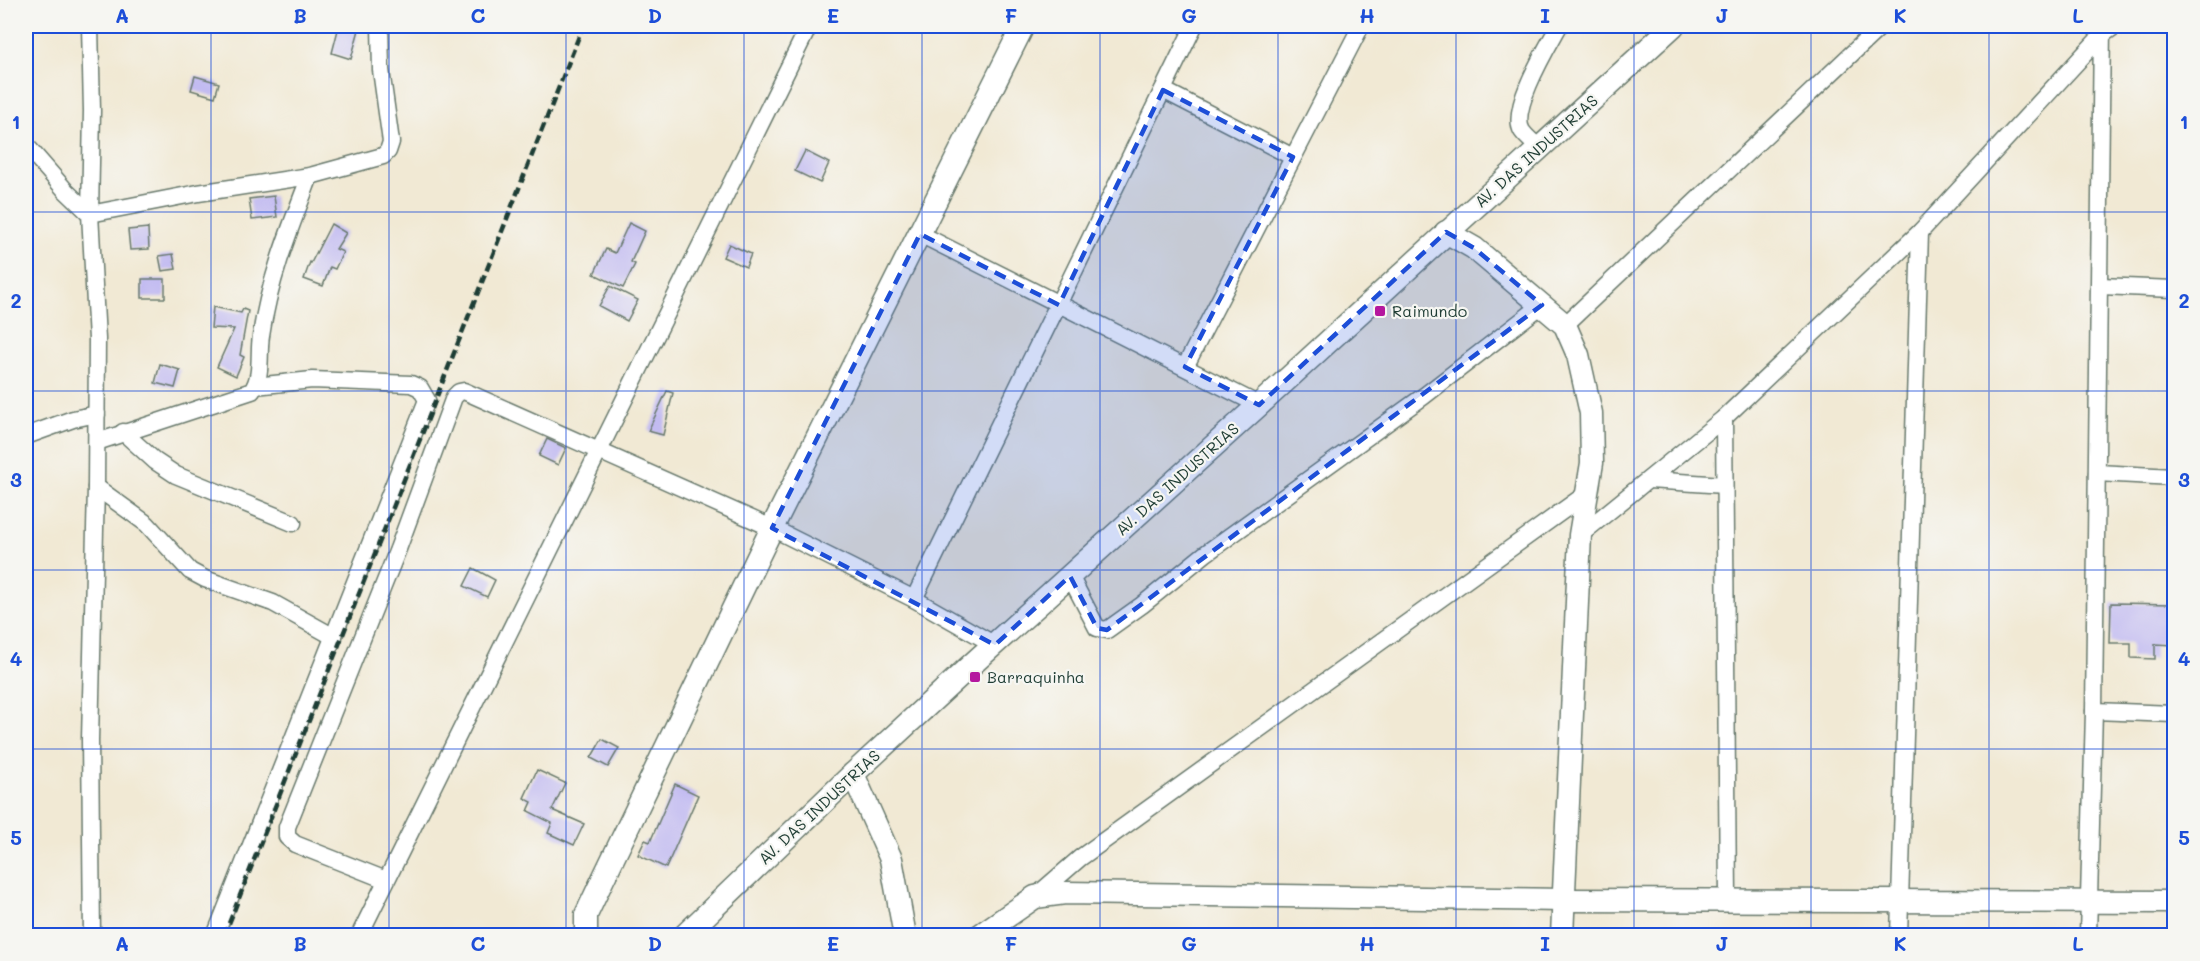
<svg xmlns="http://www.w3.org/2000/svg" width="2200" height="961" viewBox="0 0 2200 961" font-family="Mali,sans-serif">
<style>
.building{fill:#c2bbf1}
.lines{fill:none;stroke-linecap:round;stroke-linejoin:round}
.street-casing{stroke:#68796c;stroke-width:19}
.secondary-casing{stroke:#68796c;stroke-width:25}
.street{stroke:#fff;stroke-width:16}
.secondary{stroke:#fff;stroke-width:22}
.rail{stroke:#1f3d34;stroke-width:4.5;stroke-dasharray:9 4.5;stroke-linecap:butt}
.marked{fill:#1d4ed8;fill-opacity:0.2;stroke:#1d4ed8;stroke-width:4.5;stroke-dasharray:12 8;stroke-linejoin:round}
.grid{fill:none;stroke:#1d4ed8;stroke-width:1.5;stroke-opacity:0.55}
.poi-dot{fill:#b5179e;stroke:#f6f6f2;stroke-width:2}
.labels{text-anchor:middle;stroke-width:4.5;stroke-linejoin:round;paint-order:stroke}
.street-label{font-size:16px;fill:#1f3d34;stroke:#f6f6f2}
.poi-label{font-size:16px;fill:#1f3d34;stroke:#f6f6f2;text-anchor:start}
.neatline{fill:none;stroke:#1d4ed8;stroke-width:2}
.grid-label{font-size:20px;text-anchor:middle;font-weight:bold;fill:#1d4ed8}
</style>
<rect width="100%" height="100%" fill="#f6f6f2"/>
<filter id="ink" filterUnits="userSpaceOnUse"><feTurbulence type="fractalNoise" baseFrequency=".0167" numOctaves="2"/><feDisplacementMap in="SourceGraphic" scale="12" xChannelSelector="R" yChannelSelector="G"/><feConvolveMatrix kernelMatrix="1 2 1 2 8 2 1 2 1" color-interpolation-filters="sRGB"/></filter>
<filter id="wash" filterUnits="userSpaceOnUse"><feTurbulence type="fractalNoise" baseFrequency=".008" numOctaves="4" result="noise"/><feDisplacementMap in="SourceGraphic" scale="24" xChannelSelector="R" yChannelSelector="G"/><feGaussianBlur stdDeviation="1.35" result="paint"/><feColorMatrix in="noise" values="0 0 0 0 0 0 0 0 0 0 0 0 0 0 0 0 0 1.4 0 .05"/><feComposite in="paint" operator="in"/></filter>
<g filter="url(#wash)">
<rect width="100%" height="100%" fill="#f1e9d4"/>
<g id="blocks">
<g class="building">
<polygon points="339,26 360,26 351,59 332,53"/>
<polygon points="195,76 219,83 215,97 191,90"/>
<polygon points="805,151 829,163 820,183 795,171"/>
<polygon points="274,196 277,217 252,220 249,199"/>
<polygon points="629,223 645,231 631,262 635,264 623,288 594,274 606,249 615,253"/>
<polygon points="331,224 346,233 336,249 343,252 335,269 330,267 323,286 304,279 310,262 311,263"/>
<polygon points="148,228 149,249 130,250 128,230"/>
<polygon points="729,244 751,254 746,267 723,257"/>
<polygon points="173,254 176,269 162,271 159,256"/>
<rect x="142" y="279" width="23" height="19"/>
<polygon points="610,286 638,300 627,321 599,306"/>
<polygon points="213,307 241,313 243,309 248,311 240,355 244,357 236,376 217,367 234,329 211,328"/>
<polygon points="160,364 180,370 175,388 155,383"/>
<polygon points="667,391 673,393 663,435 648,431"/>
<polygon points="547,439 566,448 558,465 539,456"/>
<polygon points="473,568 495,580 487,597 464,586"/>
<polygon points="2111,603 2175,604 2175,645 2155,644 2155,659 2131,658 2131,643 2110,643"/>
<polygon points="602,739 619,748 608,767 591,758"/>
<polygon points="537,770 565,783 552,810 584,824 574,845 548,833 552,823 528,811 532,802 524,798"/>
<polygon points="675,784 698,795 666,868 638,855 645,840 650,842"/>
</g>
</g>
</g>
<g filter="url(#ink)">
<use href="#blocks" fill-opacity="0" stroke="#68796c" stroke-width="1.5"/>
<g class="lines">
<defs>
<g id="street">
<polyline points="90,26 92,111 90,214 97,339 96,487 90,740 92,936"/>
<polyline points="1163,90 1293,157"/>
<polyline points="26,145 66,191 90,214 198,193 310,176 383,156 388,151 391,142 381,70 380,26"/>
<path d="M 1539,148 C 1534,143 1526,137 1522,131 C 1509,109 1548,46 1559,26"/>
<polyline points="920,234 1259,405"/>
<polyline points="2100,286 2174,289"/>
<polyline points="1565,325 1881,26"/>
<polyline points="1185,367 1361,26"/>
<polyline points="1724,418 1728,899"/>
<polyline points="123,432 155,461 176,475 293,523"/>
<polyline points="26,436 73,419 97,414"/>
<path d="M 97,442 L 252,391 C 263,375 258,354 261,336 C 269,280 290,228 310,176"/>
<polyline points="2097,473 2174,477"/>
<polyline points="1649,480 1724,485"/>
<polyline points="96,487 147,524 190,571 205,579 273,603 334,637"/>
<polyline points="1580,535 1724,418 1920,232 2102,35 2115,26"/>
<polyline points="1070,576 1097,628 1107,630 1142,605 1205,554 1424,396 1542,305"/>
<polyline points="914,599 1194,26"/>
<polyline points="2094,711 2174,714"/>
<polyline points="386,880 295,844 287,837 287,827 398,549 454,397 459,392 464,391 772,528 914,599 995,645"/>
<polyline points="1035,897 1080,858 1586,494"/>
<polyline points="215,936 427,400 420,388 411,384 312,380 255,386"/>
<polyline points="359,936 809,26"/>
<polyline points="1899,936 1920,232"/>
<polyline points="2088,936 2094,711 2102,26"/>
</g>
<g id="secondary">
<polyline points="1446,232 1474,248 1565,325 1578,355 1591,413 1592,463 1580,535 1562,936"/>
<polyline points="853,774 891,859 905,936"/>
<polyline points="586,936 586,915 603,879 772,528 1023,26"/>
<polyline points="684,936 853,774 969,667 1259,405 1673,26"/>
<polyline points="979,936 1035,897 1065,893 1563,900 2174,902"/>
</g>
</defs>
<use href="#street" class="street-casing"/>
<use href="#secondary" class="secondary-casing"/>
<use href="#street" class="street"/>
<use href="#secondary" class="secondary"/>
<polyline class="rail" points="224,936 583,26"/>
</g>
</g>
<path class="marked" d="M 1163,90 L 1293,157 L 1185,367 L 1259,405 L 1446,232 L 1474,248 L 1542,305 L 1107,630 L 1097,628 L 1070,576 L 995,645 L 772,528 L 920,234 L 1059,305 Z"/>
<path class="grid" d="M 211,26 L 211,936M 389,26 L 389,936M 566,26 L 566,936M 744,26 L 744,936M 922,26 L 922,936M 1100,26 L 1100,936M 1278,26 L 1278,936M 1456,26 L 1456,936M 1634,26 L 1634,936M 1811,26 L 1811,936M 1989,26 L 1989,936M 26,212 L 2174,212M 26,391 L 2174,391M 26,570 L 2174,570M 26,749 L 2174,749"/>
<g class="poi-dot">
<rect x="1374" y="305" width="12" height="12" rx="3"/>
<rect x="969" y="671" width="12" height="12" rx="3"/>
</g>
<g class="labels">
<g class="street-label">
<text transform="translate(1536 151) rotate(-42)" y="6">AV. DAS INDUSTRIAS</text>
<text transform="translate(1177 479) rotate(-42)" y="6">AV. DAS INDUSTRIAS</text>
<text transform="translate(819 807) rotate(-43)" y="6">AV. DAS INDUSTRIAS</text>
</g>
<g class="poi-label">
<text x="1392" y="317">Raimundo</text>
<text x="987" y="683">Barraquinha</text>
</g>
</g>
<rect width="2200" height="961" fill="none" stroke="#f6f6f2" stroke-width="66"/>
<rect x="33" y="33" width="2134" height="895" class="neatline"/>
<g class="grid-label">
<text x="122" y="23">A</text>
<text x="300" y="23">B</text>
<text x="478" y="23">C</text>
<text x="655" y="23">D</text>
<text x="833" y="23">E</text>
<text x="1011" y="23">F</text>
<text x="1189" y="23">G</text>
<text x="1367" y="23">H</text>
<text x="1545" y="23">I</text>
<text x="1722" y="23">J</text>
<text x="1900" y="23">K</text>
<text x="2078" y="23">L</text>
<text x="16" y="129">1</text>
<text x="2184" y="129">1</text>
<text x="16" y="308">2</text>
<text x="2184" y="308">2</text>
<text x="16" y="487">3</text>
<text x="2184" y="487">3</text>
<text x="16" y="666">4</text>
<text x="2184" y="666">4</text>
<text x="16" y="845">5</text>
<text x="2184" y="845">5</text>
<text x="122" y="951">A</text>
<text x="300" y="951">B</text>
<text x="478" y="951">C</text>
<text x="655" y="951">D</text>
<text x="833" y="951">E</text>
<text x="1011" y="951">F</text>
<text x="1189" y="951">G</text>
<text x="1367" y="951">H</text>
<text x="1545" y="951">I</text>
<text x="1722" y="951">J</text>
<text x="1900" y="951">K</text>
<text x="2078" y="951">L</text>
</g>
</svg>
